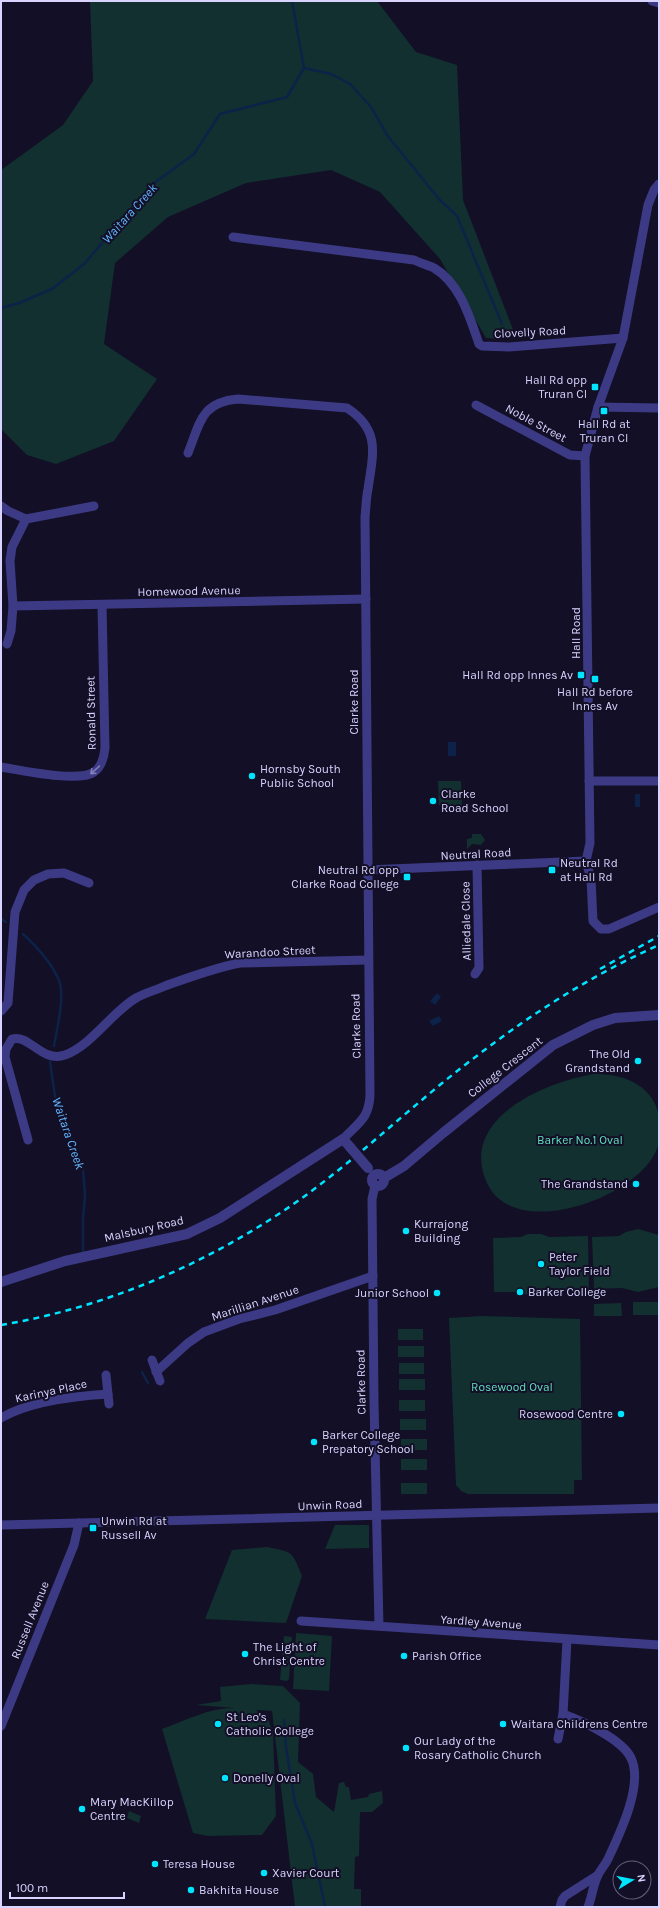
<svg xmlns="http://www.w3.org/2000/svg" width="660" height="1908" viewBox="0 0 660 1908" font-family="Karla,sans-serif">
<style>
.green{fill:#12302f}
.water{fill:#0c2248}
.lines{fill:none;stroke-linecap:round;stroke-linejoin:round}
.stream{stroke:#0c2248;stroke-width:2.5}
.minor{stroke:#3d3a85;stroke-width:9}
.tertiary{stroke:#3d3a85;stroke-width:10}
.rail{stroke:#00e5ff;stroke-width:2.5;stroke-dasharray:6 5;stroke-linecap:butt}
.tertiary-bridge{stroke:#3d3a85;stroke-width:10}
.oneway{stroke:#837fbc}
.poi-dot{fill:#00e5ff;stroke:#130f26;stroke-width:1.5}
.labels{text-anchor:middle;stroke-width:4;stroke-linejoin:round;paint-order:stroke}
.street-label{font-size:12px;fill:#d9d4ff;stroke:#130f26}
.poi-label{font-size:12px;fill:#d9d4ff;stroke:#130f26;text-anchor:start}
.park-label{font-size:12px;fill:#5fe0c0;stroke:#130f26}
.water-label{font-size:13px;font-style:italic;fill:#62b6ff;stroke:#130f26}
</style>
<rect width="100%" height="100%" fill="#130f26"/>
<g class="green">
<polygon points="90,1 377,1 416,52 457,65 463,200 514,332 503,339 486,338 440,259 380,192 331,170 246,183 168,217 115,263 104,344 157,379 114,441 56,464 27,455 1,429 1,170 63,125 93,81"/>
<polygon points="438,781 461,781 462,805 439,805"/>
<polygon points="472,834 481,834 485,840 481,845 472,844 467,849 467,839 472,838"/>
<path d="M 594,1074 C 617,1074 642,1080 654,1102 C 659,1111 659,1118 659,1128 C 659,1134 660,1141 658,1146 C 642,1197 517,1242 488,1185 C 456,1120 544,1082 594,1074 Z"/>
<polygon points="638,1229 659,1235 659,1287 638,1292 622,1288 594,1289 592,1237 619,1236 626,1232"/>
<polygon points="528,1234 541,1234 549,1237 588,1236 589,1291 553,1291 547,1295 535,1297 518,1292 494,1292 493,1238 521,1237"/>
<rect x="633" y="1302" width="26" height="13"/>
<polygon points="621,1303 622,1316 594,1316 594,1304"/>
<polygon points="483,1316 580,1319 582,1480 574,1480 574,1494 468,1494 461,1491 456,1485 449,1318"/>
<rect x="398" y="1329" width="25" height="11"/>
<rect x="398" y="1346" width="26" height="11"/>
<rect x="399" y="1363" width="25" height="11"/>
<rect x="399" y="1379" width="26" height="11"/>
<rect x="399" y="1400" width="26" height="11"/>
<rect x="400" y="1419" width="26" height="11"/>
<rect x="401" y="1439" width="26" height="11"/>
<rect x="401" y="1459" width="26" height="11"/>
<rect x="401" y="1483" width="26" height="11"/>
<polygon points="335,1525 369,1525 369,1548 325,1549"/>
<path d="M 267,1547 C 293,1552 292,1551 302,1576 L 286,1623 L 205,1619 L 232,1550 Z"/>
<polygon points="296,1633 332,1636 329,1691 293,1689"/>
<polygon points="284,1636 292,1637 289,1679 287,1681 280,1680"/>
<path d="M 251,1684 L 283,1686 L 300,1703 L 298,1762 L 313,1774 L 316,1797 L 334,1812 L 339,1783 L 344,1782 L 346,1787 L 349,1787 L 351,1800 L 368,1797 L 369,1794 L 382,1791 L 383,1803 L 372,1812 L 360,1812 L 359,1856 L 355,1857 L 354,1889 L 361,1889 L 361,1907 L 295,1907 L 272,1711 L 256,1710 L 268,1719 L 273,1732 L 276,1816 L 262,1835 L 208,1836 L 193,1833 L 162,1729 C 184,1721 211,1707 235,1708 L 196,1705 L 221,1701 L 220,1687 Z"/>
<polygon points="129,1811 141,1816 139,1823 127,1818"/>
</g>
<g class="water">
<rect x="448" y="742" width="8" height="14"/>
<rect x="635" y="794" width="5" height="13"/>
<polygon points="437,993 441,997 435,1005 430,1001"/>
<polygon points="439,1016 442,1021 433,1026 429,1021"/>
</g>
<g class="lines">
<g class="stream">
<polyline points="304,68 331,74 350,84 371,107 387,135 439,199 457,216 502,324"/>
<polyline points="1,308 19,303 52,289 84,264 154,183 194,154 220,114 287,97 304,68 292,1"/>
<polyline points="1,919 6,922"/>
<path d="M 23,934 C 36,946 50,961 58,978 C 66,994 57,1028 54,1046"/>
<polyline points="50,1062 55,1096 83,1169 85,1196 83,1219 83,1252"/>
<polyline points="142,1372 148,1383"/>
<polyline points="284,1720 286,1747 295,1803 312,1844 325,1907"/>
</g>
<g class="minor">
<polyline points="652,1 659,3"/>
<polyline points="659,184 654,190 648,205 623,338 598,407 585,456 590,843 586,861 591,879 593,921 601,929 609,929 659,907"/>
<path d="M 233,237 L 414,260 C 420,263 428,265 434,268 C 460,283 470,318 479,344 L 482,346 L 509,347 L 623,338"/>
<polyline points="476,405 570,455 585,456"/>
<polyline points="598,407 659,408"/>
<path d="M 188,453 C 200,423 201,402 238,399 L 347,408 C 381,430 373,454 368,489 C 366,498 366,508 365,517 L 370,1095 C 369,1119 358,1123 343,1139"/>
<polyline points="1,506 8,511 26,519"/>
<polyline points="13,606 366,599"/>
<polyline points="7,644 11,631 13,606 10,561 12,547 26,519 94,506"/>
<path d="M 1,767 C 20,770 79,783 94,772 C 102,767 104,757 105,748 L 102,605"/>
<polyline points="589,781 659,781"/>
<polyline points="367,870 586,861"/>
<polyline points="475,974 479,968 477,865"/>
<polyline points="1,1011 8,1003 15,912 24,890 34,880 48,874 64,873 89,883"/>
<path d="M 28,1140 L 5,1057 L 6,1049 L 12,1039 C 30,1034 41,1063 65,1055 C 92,1045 112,1012 136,998 C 145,993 156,990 165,986 C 190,977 214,968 240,963 L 368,960"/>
<polyline points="375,1186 372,1199 374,1402 379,1626"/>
<polyline points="152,1360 160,1381"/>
<polyline points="156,1372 188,1343 204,1332 239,1319 275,1310 373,1276"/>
<polyline points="106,1375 109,1404"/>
<path d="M 1,1418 C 28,1402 76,1396 108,1394"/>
<polyline points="1,1525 659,1508"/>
<polyline points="301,1621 659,1645"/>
<path d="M 563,1714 C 582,1721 622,1739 631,1758 C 644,1785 619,1835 608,1859 C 605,1865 601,1869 598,1875 C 593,1885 592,1897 588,1907"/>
<polyline points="1,1726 74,1545 79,1523"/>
<polyline points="558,1739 563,1714 567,1640"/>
<polyline points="560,1907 562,1900 565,1896 598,1875"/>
</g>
<g class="tertiary">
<circle cx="378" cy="1180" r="6"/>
<polyline points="384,1178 404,1166 443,1133 553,1045 593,1025 615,1018 659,1015"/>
<polyline points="1,1282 65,1261 187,1234 220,1218 343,1139 350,1147"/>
</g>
<g class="rail">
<polyline points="600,969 659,936"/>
<path d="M 1,1325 C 107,1307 207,1264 295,1203 C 359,1158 415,1102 478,1055 C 534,1012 594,974 659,945"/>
</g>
<polyline class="tertiary-bridge" points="350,1147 368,1168"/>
</g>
<defs><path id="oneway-shaft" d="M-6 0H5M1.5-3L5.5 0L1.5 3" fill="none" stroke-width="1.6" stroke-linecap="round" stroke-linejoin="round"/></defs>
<use class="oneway" href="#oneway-shaft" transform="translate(95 770) rotate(138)"/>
<g class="poi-dot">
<rect x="591" y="383" width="8" height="8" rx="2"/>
<rect x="600" y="407" width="8" height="8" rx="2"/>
<rect x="577" y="671" width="8" height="8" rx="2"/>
<rect x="591" y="675" width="8" height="8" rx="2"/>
<circle cx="252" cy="776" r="4"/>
<circle cx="433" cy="801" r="4"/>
<rect x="548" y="866" width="8" height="8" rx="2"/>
<rect x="403" y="873" width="8" height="8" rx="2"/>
<circle cx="638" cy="1061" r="4"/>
<circle cx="636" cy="1184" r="4"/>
<circle cx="406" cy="1231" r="4"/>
<circle cx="541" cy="1264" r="4"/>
<circle cx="520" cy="1292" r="4"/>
<circle cx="437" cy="1293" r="4"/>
<circle cx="621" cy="1414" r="4"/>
<circle cx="314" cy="1442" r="4"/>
<rect x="89" y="1524" width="8" height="8" rx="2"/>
<circle cx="245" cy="1654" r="4"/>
<circle cx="404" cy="1656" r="4"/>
<circle cx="218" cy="1724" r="4"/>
<circle cx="503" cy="1724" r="4"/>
<circle cx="406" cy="1748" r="4"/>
<circle cx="225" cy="1778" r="4"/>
<circle cx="82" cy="1809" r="4"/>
<circle cx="155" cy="1864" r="4"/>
<circle cx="264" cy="1873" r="4"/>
<circle cx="191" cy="1890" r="4"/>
</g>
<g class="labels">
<g class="street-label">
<text transform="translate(530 332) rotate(-3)" y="4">Clovelly Road</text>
<text transform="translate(536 423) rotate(28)" y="4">Noble Street</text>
<text transform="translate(189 591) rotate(-1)" y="4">Homewood Avenue</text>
<text transform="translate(576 633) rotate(-90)" y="4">Hall Road</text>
<text transform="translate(354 702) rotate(-90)" y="4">Clarke Road</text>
<text transform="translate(91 713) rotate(-91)" y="4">Ronald Street</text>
<text transform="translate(476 854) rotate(-3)" y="4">Neutral Road</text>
<text transform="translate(466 921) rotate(-91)" y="4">Alliedale Close</text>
<text transform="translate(270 952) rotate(-3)" y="4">Warandoo Street</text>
<text transform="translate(356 1026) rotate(-91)" y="4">Clarke Road</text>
<text transform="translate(505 1067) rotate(-38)" y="4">College Crescent</text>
<text transform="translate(144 1229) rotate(-13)" y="4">Malsbury Road</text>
<text transform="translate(255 1303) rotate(-18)" y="4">Marillian Avenue</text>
<text transform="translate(361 1382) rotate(-91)" y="4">Clarke Road</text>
<text transform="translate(51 1391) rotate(-12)" y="4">Karinya Place</text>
<text transform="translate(330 1505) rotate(-2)" y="4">Unwin Road</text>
<text transform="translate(30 1620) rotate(-68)" y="4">Russell Avenue</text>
<text transform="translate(481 1622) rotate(4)" y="4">Yardley Avenue</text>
</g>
<g class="poi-label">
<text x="587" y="384" text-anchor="end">Hall Rd opp<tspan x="587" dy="14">Truran Cl</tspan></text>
<text x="604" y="428" text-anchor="middle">Hall Rd at<tspan x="604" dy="14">Truran Cl</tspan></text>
<text x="573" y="679" text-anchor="end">Hall Rd opp Innes Av</text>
<text x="595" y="696" text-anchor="middle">Hall Rd before<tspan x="595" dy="14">Innes Av</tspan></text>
<text x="260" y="773">Hornsby South<tspan x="260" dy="14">Public School</tspan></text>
<text x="441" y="798">Clarke<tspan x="441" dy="14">Road School</tspan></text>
<text x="560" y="867">Neutral Rd<tspan x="560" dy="14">at Hall Rd</tspan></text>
<text x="399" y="874" text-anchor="end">Neutral Rd opp<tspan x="399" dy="14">Clarke Road College</tspan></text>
<text x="630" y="1058" text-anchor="end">The Old<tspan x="630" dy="14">Grandstand</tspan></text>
<text x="628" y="1188" text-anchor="end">The Grandstand</text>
<text x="414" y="1228">Kurrajong<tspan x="414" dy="14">Building</tspan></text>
<text x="549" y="1261">Peter<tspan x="549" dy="14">Taylor Field</tspan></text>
<text x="528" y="1296">Barker College</text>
<text x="429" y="1297" text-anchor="end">Junior School</text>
<text x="613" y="1418" text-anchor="end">Rosewood Centre</text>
<text x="322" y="1439">Barker College<tspan x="322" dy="14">Prepatory School</tspan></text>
<text x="101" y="1525">Unwin Rd at<tspan x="101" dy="14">Russell Av</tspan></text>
<text x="253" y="1651">The Light of<tspan x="253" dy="14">Christ Centre</tspan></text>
<text x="412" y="1660">Parish Office</text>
<text x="226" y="1721">St Leo's<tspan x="226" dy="14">Catholic College</tspan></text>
<text x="511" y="1728">Waitara Childrens Centre</text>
<text x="414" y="1745">Our Lady of the<tspan x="414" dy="14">Rosary Catholic Church</tspan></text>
<text x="233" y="1782">Donelly Oval</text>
<text x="90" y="1806">Mary MacKillop<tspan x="90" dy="14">Centre</tspan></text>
<text x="163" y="1868">Teresa House</text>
<text x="272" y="1877">Xavier Court</text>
<text x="199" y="1894">Bakhita House</text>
</g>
<g class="park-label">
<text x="580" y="1144">Barker No.1 Oval</text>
<text x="512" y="1391">Rosewood Oval</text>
</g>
<g class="water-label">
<text transform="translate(129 213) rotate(-48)" y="5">Waitara Creek</text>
<text transform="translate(69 1133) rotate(71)" y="5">Waitara Creek</text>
</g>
</g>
<rect width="660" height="1908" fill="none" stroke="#d9d4ff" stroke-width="4"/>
<g transform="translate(632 1880) rotate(80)"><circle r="19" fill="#130f26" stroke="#625e7d"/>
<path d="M0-3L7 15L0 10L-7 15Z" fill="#00e5ff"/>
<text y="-6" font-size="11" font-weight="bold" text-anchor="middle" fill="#d9d4ff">N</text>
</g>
<path d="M10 1892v6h114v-6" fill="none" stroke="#d9d4ff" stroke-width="2"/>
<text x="16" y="1892" font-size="12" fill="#d9d4ff" stroke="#130f26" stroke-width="3" paint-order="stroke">100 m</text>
</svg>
